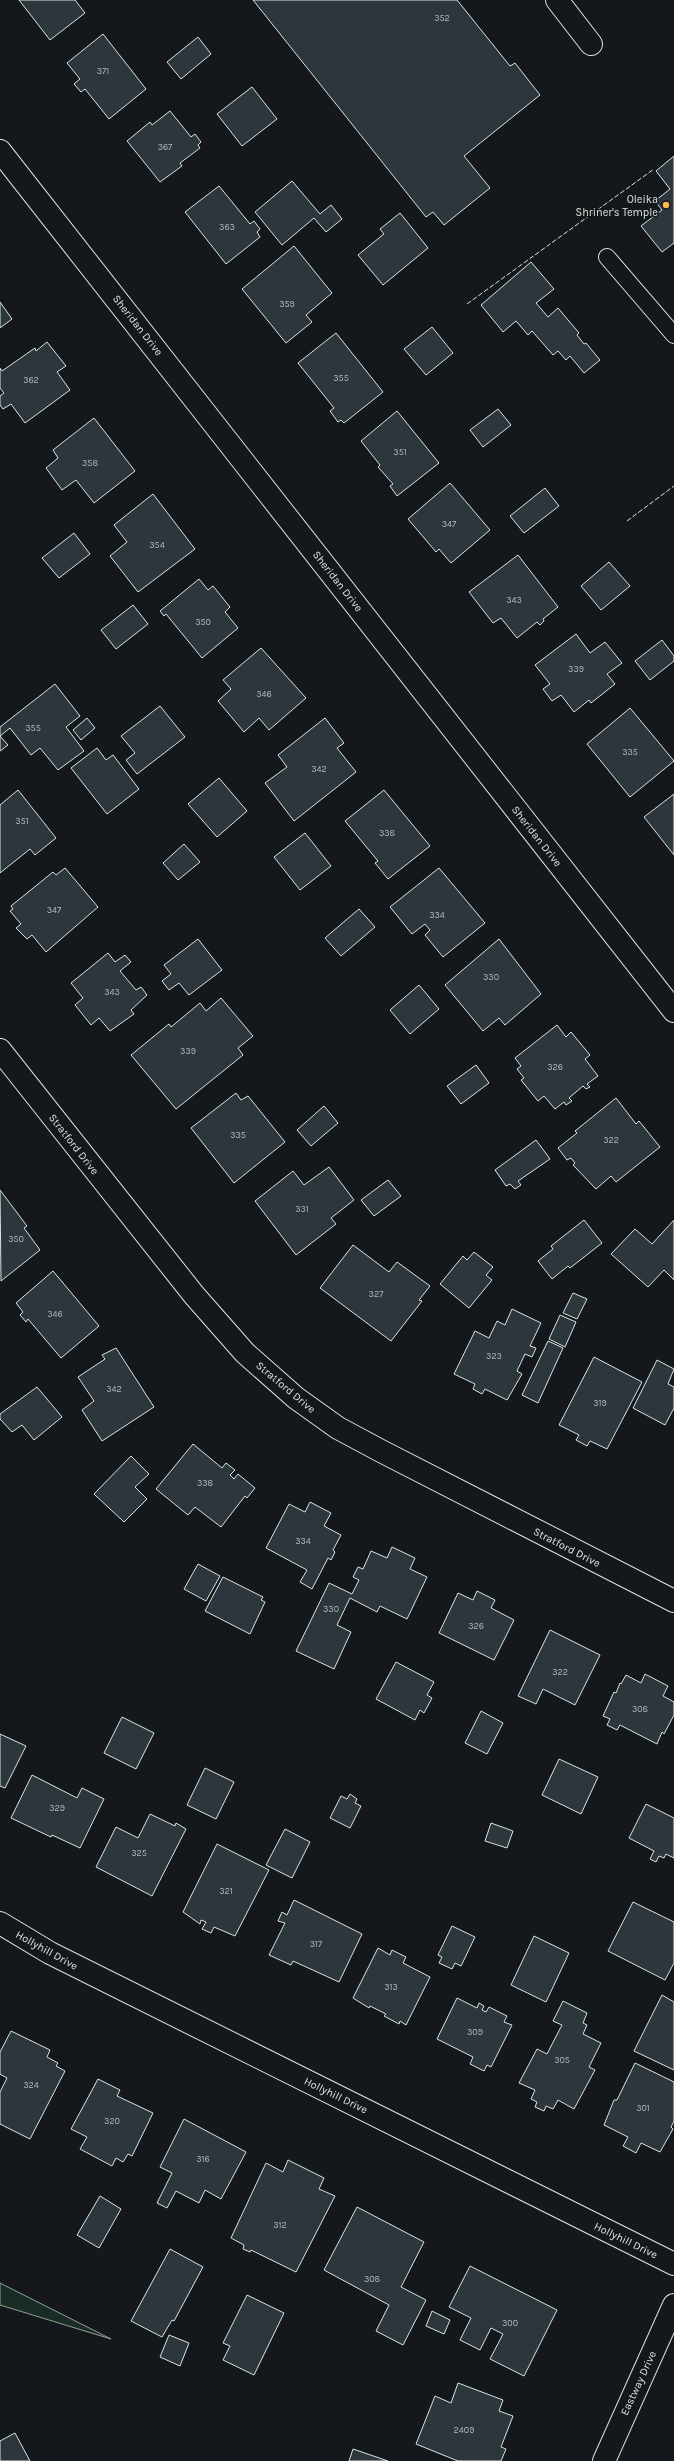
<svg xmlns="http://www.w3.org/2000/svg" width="674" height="2461" viewBox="0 0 674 2461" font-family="Karla,sans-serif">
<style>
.green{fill:#1a2d24;stroke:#939e99}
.building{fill:#2c363c;stroke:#d8e6dc}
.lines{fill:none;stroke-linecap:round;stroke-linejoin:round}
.lane-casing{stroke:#d8e6dc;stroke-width:18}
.street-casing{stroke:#d8e6dc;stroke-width:24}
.lane{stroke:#14181c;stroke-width:16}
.street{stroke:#14181c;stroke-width:22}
.fence{stroke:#d8e6dc;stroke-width:1;stroke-dasharray:5 2;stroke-linecap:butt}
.poi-dot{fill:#ffb74d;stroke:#14181c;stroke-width:1.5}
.labels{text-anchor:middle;stroke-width:3;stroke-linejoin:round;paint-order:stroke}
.number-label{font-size:9px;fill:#adbab4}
.poi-label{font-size:11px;fill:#d8e6dc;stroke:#14181c;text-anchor:end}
.street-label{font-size:11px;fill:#d8e6dc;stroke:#14181c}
</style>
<rect width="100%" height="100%" fill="#14181c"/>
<polygon class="green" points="0,2283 111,2339 0,2305"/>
<g class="building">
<polygon points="19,0 75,0 85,13 50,40"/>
<polygon points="253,0 457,0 510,66 515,63 540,95 464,156 490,188 444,225 433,212 426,217"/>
<polygon points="103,34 146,89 109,119 85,89 81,92 74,84 80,79 67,63"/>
<polygon points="198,37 211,54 181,79 167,62"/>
<polygon points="252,87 277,119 242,146 217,114"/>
<polygon points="170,111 191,137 195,134 201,142 198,145 200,148 180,163 182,166 160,182 127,141 150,122 152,125"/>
<polygon points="674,156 674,243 662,252 641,226 662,210 655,201 670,189 656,171"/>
<polygon points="292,181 320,214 331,205 342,219 326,232 314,218 282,245 255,212"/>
<polygon points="219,186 250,224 254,221 260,229 257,232 260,237 226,264 185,212"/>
<polygon points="400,213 428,248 383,285 358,255 384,234 380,229"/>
<polygon points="294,246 332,293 306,315 312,322 286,343 242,289"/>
<polygon points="531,262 554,289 536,303 548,317 558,308 579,333 577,335 584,344 586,343 600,360 584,373 570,356 566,360 558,351 553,355 532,331 528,335 516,321 503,332 481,305"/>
<polygon points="0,302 12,319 0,328"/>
<polygon points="432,327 453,353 426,375 404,349"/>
<polygon points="336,333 383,392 344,423 341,420 338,422 330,411 334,408 298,363"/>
<polygon points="47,342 66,366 57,372 70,390 25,423 11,404 3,409 0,405 0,396 4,393 0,388 0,368 2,371 35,348 36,351"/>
<polygon points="498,409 511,425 483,447 470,430"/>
<polygon points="397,411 439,463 397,496 390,486 393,484 378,467 380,465 361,441"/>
<polygon points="94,418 135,471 94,503 76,480 62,490 46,468 58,458 53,450"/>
<polygon points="450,483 490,530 451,563 439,549 436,552 408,519"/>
<polygon points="545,488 559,506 524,533 510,516"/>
<polygon points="153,494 195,549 138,592 110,556 127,542 114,525"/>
<polygon points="74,533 90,554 59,578 42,558"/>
<polygon points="518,555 558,607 543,619 544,621 540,625 537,622 517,638 501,618 493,623 469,592"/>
<polygon points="609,562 630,586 601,610 581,586"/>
<polygon points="199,579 208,590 213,586 230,607 225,612 238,628 202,658 166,614 164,616 160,611"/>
<polygon points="133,605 148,624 116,649 101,630"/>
<polygon points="576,634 590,653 605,642 622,663 607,674 615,684 591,703 589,700 574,712 561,695 552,701 543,689 550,684 535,665"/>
<polygon points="662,640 674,656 674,661 650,680 635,661"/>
<polygon points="261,648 306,698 269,730 259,718 244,732 218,701 231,689 223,680"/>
<polygon points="55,684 80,716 66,727 84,751 58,770 40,748 31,755 10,728 0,736 8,745 0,751 0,727"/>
<polygon points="160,706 185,737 137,774 126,760 135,753 121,736"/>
<polygon points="630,708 674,761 630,797 587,744"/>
<polygon points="87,718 95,728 81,740 73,730"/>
<polygon points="325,718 344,743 337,748 356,772 294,821 265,783 287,767 278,755"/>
<polygon points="97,748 106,760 113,755 139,789 107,814 71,768"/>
<polygon points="219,778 247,811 217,837 188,804"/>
<polygon points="18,790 56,838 35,855 30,849 0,873 0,805"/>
<polygon points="384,790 430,846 388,879 375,863 378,861 345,821"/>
<polygon points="674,794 674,855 644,817"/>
<polygon points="305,833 331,866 300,890 274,857"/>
<polygon points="184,844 200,862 178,880 163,863"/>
<polygon points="65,868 98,907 46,952 32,935 27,939 16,928 21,924 10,911 13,909 11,906 53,872 56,875"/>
<polygon points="439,868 485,923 443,957 425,935 430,930 425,924 412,934 390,907"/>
<polygon points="359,909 375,927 341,956 325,938"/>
<polygon points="198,939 222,970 189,995 179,983 169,990 162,981 171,974 164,965"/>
<polygon points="499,939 541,994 505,1025 499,1018 483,1031 445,985"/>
<polygon points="108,953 115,962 125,955 131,962 120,971 136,990 141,987 147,995 131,1010 134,1014 110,1031 99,1018 91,1025 75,1005 83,998 71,983"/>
<polygon points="419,985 439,1009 410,1034 390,1010"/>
<polygon points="221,998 253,1036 238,1048 243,1055 176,1109 131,1055 169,1024 171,1027 200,1003 206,1011"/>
<polygon points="557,1025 566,1037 571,1032 590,1055 585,1059 598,1076 587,1084 590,1087 586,1089 583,1086 569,1098 572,1101 566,1105 564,1102 555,1109 544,1096 538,1101 521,1080 524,1078 517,1069 521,1066 515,1058"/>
<polygon points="476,1065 489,1083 461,1104 447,1086"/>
<polygon points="236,1093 241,1100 248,1096 285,1142 234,1183 191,1128"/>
<polygon points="616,1098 636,1124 639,1121 660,1147 616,1182 611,1176 596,1189 573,1165 575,1163 571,1158 567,1160 558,1148 577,1133 575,1131"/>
<polygon points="324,1106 338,1123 311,1146 297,1130"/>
<polygon points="536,1140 550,1159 518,1181 521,1185 515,1189 510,1184 506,1186 495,1170"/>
<polygon points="329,1167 354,1200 331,1218 336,1224 296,1255 255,1201 293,1171 304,1185"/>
<polygon points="388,1180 401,1196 374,1216 361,1200"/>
<polygon points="0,1190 27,1226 24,1228 40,1250 1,1281"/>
<polygon points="584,1220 602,1243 570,1268 568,1266 552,1279 538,1261 553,1249 551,1246"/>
<polygon points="674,1220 674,1280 664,1270 648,1287 611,1254 635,1229 652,1244"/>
<polygon points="353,1245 389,1272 397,1262 430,1286 419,1300 422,1301 391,1341 320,1288"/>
<polygon points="474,1252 493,1267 486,1275 492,1280 469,1308 440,1284 463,1256 467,1260"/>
<polygon points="53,1271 99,1326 61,1358 28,1319 26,1322 20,1315 23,1312 16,1303"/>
<polygon points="573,1293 587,1299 577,1319 563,1313"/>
<polygon points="512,1309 541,1323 530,1346 536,1348 532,1357 525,1354 517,1371 522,1374 507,1400 485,1389 482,1394 473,1389 475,1384 454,1374 475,1331 489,1338 497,1321 505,1325"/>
<polygon points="560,1315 576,1322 565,1347 549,1339"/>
<polygon points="548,1341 563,1348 538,1403 522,1395"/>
<polygon points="116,1348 154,1407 102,1441 82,1410 94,1401 78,1377 105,1359 102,1355"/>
<polygon points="594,1357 642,1382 607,1449 590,1441 587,1446 576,1440 579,1435 559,1425"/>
<polygon points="657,1360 674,1369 668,1384 674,1387 674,1408 665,1425 633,1408"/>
<polygon points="37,1387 62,1417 34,1440 22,1425 12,1432 0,1419 0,1414"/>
<polygon points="193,1444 222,1468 226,1463 235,1470 230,1475 234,1479 238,1474 255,1488 247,1498 245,1496 221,1527 195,1507 188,1515 156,1489"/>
<polygon points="131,1456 149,1474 135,1487 147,1499 124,1522 94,1494"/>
<polygon points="310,1502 331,1513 324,1526 341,1535 333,1550 335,1552 331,1560 328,1558 312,1589 300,1582 307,1570 266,1548 289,1504 305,1512"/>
<polygon points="392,1547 415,1558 410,1569 427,1577 407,1619 380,1606 377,1612 350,1598 337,1625 351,1632 334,1669 296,1651 329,1583 352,1594 359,1580 353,1577 358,1567 363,1569 371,1551 387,1558"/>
<polygon points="198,1564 220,1576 206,1601 184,1589"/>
<polygon points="223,1577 263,1597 261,1600 265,1602 250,1634 205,1611"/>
<polygon points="477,1591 495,1600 491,1608 514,1620 494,1660 439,1633 458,1593 473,1600"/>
<polygon points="550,1630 600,1655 575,1705 543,1689 536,1704 518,1696"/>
<polygon points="396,1662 434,1682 427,1695 432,1698 424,1713 420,1710 415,1720 376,1699"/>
<polygon points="645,1674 668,1686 663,1696 674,1702 674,1715 664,1734 662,1732 657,1744 620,1725 617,1730 607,1725 610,1719 603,1716 614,1692 616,1693 620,1683 621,1684 626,1675 641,1683"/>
<polygon points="481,1711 503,1723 487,1754 465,1743"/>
<polygon points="122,1717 154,1733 136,1769 104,1753"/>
<polygon points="0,1734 26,1746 5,1788 0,1786"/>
<polygon points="559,1759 598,1777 581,1814 542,1795"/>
<polygon points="205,1768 234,1782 216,1819 187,1805"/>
<polygon points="32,1775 77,1798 82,1788 104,1799 80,1848 52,1835 51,1837 11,1818"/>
<polygon points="350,1794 357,1799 355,1803 361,1806 350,1828 330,1818 341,1796 347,1799"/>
<polygon points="646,1804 674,1818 674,1858 666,1854 664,1858 659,1856 656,1862 650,1859 654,1851 629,1838"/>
<polygon points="150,1814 175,1826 176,1823 186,1829 152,1896 96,1867 116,1827 138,1838"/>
<polygon points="491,1823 513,1831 507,1848 485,1841"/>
<polygon points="285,1829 310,1842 292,1878 266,1865"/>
<polygon points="217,1844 269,1870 235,1936 214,1927 211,1933 202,1929 206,1922 201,1920 200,1924 183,1912"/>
<polygon points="294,1900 362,1934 339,1982 293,1961 291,1965 269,1955 285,1923 278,1921 282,1912 287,1915"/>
<polygon points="633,1902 674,1922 674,1963 665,1980 608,1951"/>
<polygon points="452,1926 475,1937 461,1966 455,1963 452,1969 439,1963 442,1957 438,1955"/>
<polygon points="534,1936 569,1953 546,2002 511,1985"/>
<polygon points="378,1948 390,1955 392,1950 406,1957 403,1963 430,1977 406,2025 400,2021 399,2024 384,2016 386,2014 370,2006 369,2008 353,1998"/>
<polygon points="662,1995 674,2002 674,2070 634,2051"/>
<polygon points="457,1998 477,2008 479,2003 484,2006 482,2010 486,2012 489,2007 507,2016 504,2022 512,2025 491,2067 487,2065 484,2071 470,2064 473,2057 437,2039"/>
<polygon points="563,2001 587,2013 583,2023 587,2025 583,2034 601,2043 589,2067 595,2070 574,2109 558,2100 553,2109 546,2106 544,2111 535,2107 537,2102 531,2099 535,2090 519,2083 537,2049 547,2054 562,2025 553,2021"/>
<polygon points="11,2031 50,2050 47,2057 58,2063 56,2066 65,2071 30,2139 0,2124 0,2092 7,2078 0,2074 0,2052"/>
<polygon points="635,2063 674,2082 674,2121 671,2127 673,2129 660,2152 641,2143 636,2153 623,2146 628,2137 604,2125 614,2100 617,2100"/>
<polygon points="98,2079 120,2090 117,2096 153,2113 132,2156 128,2154 123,2162 116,2158 112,2166 80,2149 87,2137 71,2129"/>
<polygon points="184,2119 246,2152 221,2199 205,2190 199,2203 176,2191 167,2208 157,2203 172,2173 160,2167"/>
<polygon points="288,2160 324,2178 319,2189 335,2196 296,2272 251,2250 250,2252 243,2249 244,2245 231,2238 266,2163 283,2172"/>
<polygon points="100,2196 121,2209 99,2248 77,2235"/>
<polygon points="357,2207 424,2242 401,2287 426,2300 403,2345 376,2331 389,2305 324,2270"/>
<polygon points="170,2249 203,2267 174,2321 172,2320 162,2337 131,2321"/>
<polygon points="470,2266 557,2310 524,2376 490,2359 503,2334 491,2328 480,2350 460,2340 471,2318 449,2307"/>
<polygon points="247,2295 284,2313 254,2375 223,2360 230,2346 223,2343"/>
<polygon points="432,2311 450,2320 444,2334 426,2326"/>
<polygon points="169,2335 189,2343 180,2366 160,2357"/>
<polygon points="458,2383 503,2400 499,2411 513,2416 501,2447 506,2449 501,2461 458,2461 416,2444 435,2396 451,2403"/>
<polygon points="15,2433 30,2461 0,2461 0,2441"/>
<polygon points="353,2449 388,2461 349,2461"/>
</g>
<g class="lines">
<defs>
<polyline id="lane" points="607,257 674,335"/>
<g id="street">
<polyline points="557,0 591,44"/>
<polyline points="0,151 674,1011"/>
<polyline points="0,1050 194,1295 245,1353 296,1398 338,1428 381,1451 674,1601"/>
<polyline points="0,1923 50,1953 674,2264"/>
<polyline points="604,2461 674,2305"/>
</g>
</defs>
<use href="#lane" class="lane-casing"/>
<use href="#street" class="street-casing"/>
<use href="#lane" class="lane"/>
<use href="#street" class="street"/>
<g class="fence">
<polyline points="467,304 654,169"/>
<polyline points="627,521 674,486"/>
</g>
</g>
<circle class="poi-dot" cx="666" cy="205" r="4"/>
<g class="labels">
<g class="number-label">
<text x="442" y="21">352</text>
<text x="103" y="74">371</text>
<text x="165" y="150">367</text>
<text x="227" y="230">363</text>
<text x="287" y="307">359</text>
<text x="341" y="381">355</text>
<text x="31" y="383">362</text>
<text x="400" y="455">351</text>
<text x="90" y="466">358</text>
<text x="449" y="527">347</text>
<text x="157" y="548">354</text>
<text x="514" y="603">343</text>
<text x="203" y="625">350</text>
<text x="576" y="672">339</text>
<text x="264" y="697">346</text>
<text x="33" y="731">355</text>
<text x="630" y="755">335</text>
<text x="319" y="772">342</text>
<text x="22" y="824">351</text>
<text x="387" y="836">338</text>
<text x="54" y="913">347</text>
<text x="437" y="918">334</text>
<text x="491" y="980">330</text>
<text x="112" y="995">343</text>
<text x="188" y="1054">339</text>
<text x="555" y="1070">326</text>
<text x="238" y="1138">335</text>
<text x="611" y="1143">322</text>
<text x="302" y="1212">331</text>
<text x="16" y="1242">350</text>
<text x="376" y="1297">327</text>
<text x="55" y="1317">346</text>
<text x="494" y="1359">323</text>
<text x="114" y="1392">342</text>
<text x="600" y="1406">319</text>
<text x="205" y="1486">338</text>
<text x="303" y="1544">334</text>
<text x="331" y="1612">330</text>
<text x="476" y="1629">326</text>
<text x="560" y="1675">322</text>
<text x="640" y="1712">308</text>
<text x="57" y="1811">329</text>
<text x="139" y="1856">325</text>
<text x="226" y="1894">321</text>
<text x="316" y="1947">317</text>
<text x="391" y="1990">313</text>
<text x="475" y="2035">309</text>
<text x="562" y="2063">305</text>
<text x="31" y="2088">324</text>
<text x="643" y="2111">301</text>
<text x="112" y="2124">320</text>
<text x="203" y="2162">316</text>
<text x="280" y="2228">312</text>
<text x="372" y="2282">308</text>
<text x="510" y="2326">300</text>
<text x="464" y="2433">2409</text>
</g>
<g class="poi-label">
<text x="658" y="203">Oleika<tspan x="658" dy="13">Shriner's Temple</tspan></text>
</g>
<g class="street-label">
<text transform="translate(138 325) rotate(52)" y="4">Sheridan Drive</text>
<text transform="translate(338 581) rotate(52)" y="4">Sheridan Drive</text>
<text transform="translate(537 836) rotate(52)" y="4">Sheridan Drive</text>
<text transform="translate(74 1144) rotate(52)" y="4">Stratford Drive</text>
<text transform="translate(286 1387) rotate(40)" y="4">Stratford Drive</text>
<text transform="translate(567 1547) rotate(27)" y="4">Stratford Drive</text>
<text transform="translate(47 1950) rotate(29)" y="4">Hollyhill Drive</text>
<text transform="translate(336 2095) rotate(26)" y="4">Hollyhill Drive</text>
<text transform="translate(626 2240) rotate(26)" y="4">Hollyhill Drive</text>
<text transform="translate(638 2383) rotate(-65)" y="4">Eastway Drive</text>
</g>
</g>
</svg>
